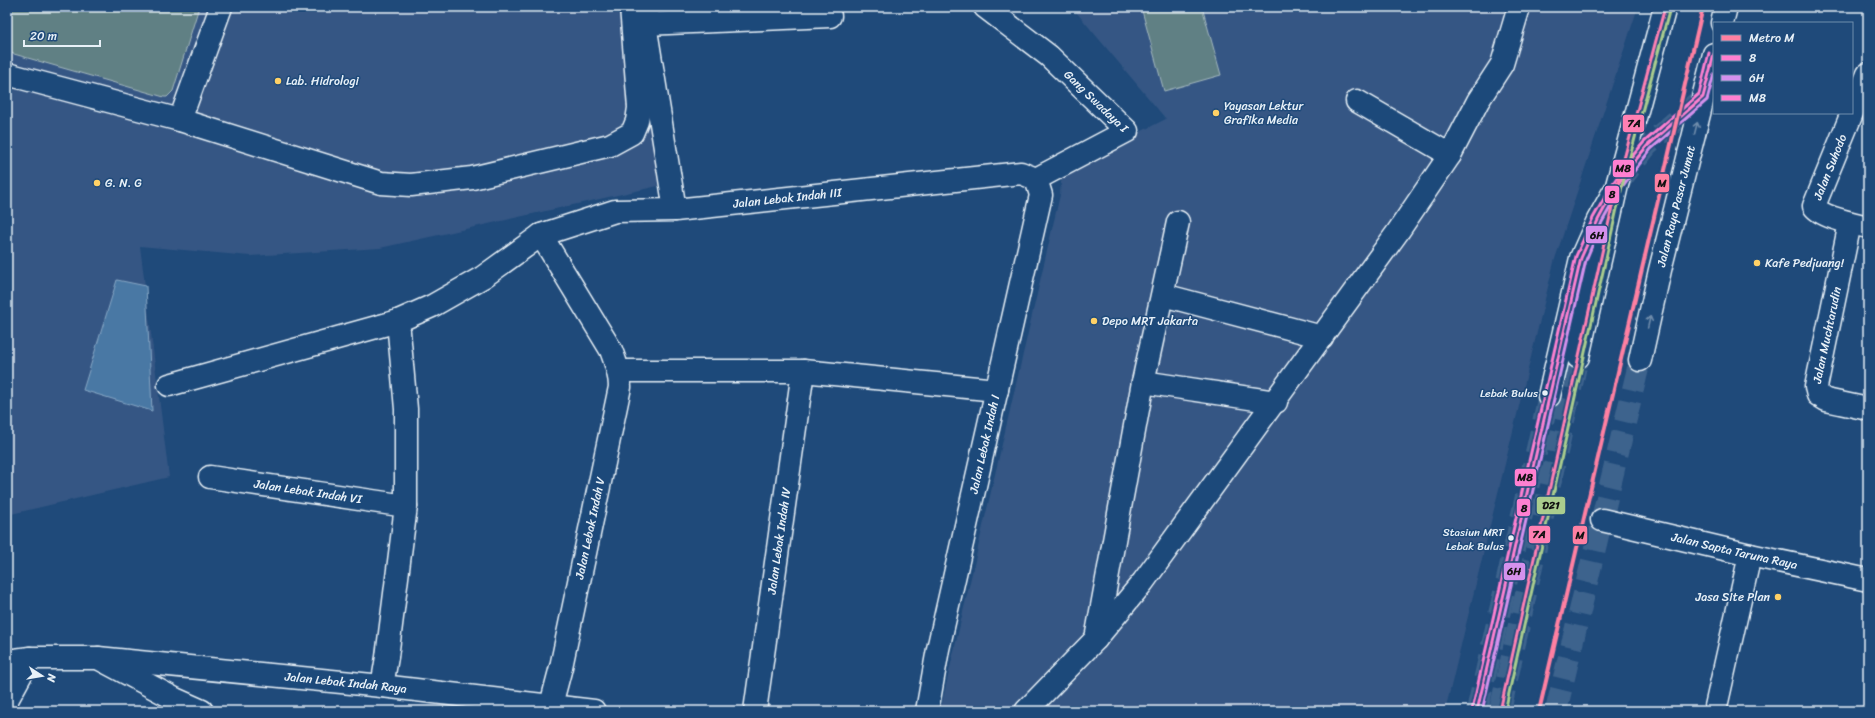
<svg xmlns="http://www.w3.org/2000/svg" width="1875" height="718" viewBox="0 0 1875 718" font-family="Sriracha,sans-serif">
<style>
.built{fill:#365784}
.green{fill:#608084;stroke:#a4b8be}
.water{fill:#4878a4;stroke:#88a8c6}
.lines{fill:none;stroke-linecap:round;stroke-linejoin:round}
.minor-tunnel{stroke:#3d638d;stroke-width:22;stroke-dasharray:22 11;stroke-linecap:butt}
.highway-tunnel{stroke:#3d638d;stroke-width:22;stroke-dasharray:22 11;stroke-linecap:butt}
.minor-casing{stroke:#e8f1f8;stroke-width:25}
.highway-casing{stroke:#e8f1f8;stroke-width:25}
.minor{stroke:#1f4a7a;stroke-width:22}
.highway{stroke:#1f4a7a;stroke-width:22}
.bus-1-casing{stroke:#1f4a7a;stroke-width:6}
.bus-2-casing{stroke:#1f4a7a;stroke-width:6}
.bus-3-casing{stroke:#1f4a7a;stroke-width:6}
.bus-4-casing{stroke:#1f4a7a;stroke-width:6}
.bus-5-casing{stroke:#1f4a7a;stroke-width:6}
.bus-1{stroke:#ff80d1;stroke-width:3}
.bus-2{stroke:#d591ed;stroke-width:3}
.bus-3{stroke:#ff80d1;stroke-width:3}
.bus-4{stroke:#ff80b3;stroke-width:3}
.bus-5{stroke:#aacd8e;stroke-width:3}
.metro-1-casing{stroke:#1f4a7a;stroke-width:7}
.metro-1{stroke:#ff80a2;stroke-width:4}
.oneway{stroke:#6f8dac}
.poi-dot{fill:#ffd166;stroke:#1f4a7a;stroke-width:1.5}
.bus-dot{fill:#e8f1f8;stroke:#1f4a7a;stroke-width:1.5}
.labels{text-anchor:middle;stroke-width:3;stroke-linejoin:round;paint-order:stroke}
.bus-label{font-size:11px;fill:#e8f1f8;stroke:#1f4a7a;text-anchor:end}
.poi-label{font-size:12px;fill:#e8f1f8;stroke:#1f4a7a;text-anchor:start}
.street-label{font-size:12px;fill:#e8f1f8;stroke:#1f4a7a}
.line-badge{stroke:#1f4a7a;stroke-width:1.5}
.pale-badge-label{font-size:11px;text-anchor:middle;font-weight:bold;fill:#111}
</style>
<rect width="100%" height="100%" fill="#1f4a7a"/>
<filter id="ink" filterUnits="userSpaceOnUse"><feTurbulence type="fractalNoise" baseFrequency=".025" numOctaves="2"/><feDisplacementMap in="SourceGraphic" scale="8" xChannelSelector="R" yChannelSelector="G"/><feConvolveMatrix kernelMatrix="1 2 1 2 8 2 1 2 1" color-interpolation-filters="sRGB"/></filter>
<g filter="url(#ink)">
<g class="built">
<polygon points="7,7 660,7 646,63 658,186 380,248 250,256 140,246 169,477 7,515"/>
<polygon points="1072,7 1638,7 1554,262 1445,711 940,711 1060,195 1062,171 1166,119"/>
</g>
<g class="green">
<polygon points="7,7 199,7 173,91 167,97 164,97 7,52"/>
<polygon points="1141,7 1202,7 1221,75 1164,91"/>
</g>
<polygon class="water" points="117,280 146,286 152,411 83,390"/>
<g class="lines">
<polyline class="minor-tunnel" points="1477,711 1549,396"/>
<g class="highway-tunnel">
<polyline points="1617,185 1647,146 1703,97"/>
<polyline points="1500,711 1578,357"/>
<polyline points="1556,711 1640,360"/>
</g>
<defs>
<g id="minor">
<polyline points="648,7 645,24 675,210"/>
<path id="s1" d="M 985,7 L 1049,56 L 1127,131 L 1036,179"/>
<polyline points="645,24 830,16"/>
<polyline points="7,74 180,120 381,183 411,185 472,178 610,145 632,133 637,121 639,108 631,7"/>
<path d="M 1868,74 L 1814,206 C 1820,217 1856,224 1868,227"/>
<polyline points="1357,101 1450,155"/>
<polyline points="180,120 221,7"/>
<polyline points="1850,223 1816,387 1818,395 1826,400 1868,409"/>
<path d="M 541,235 L 611,350 C 616,363 620,374 620,387 L 561,667 L 551,705"/>
<polyline points="1163,295 1322,337"/>
<polyline points="619,371 803,371 997,390"/>
<polyline points="1143,382 1276,402"/>
<path id="s2" d="M 169,385 L 398,321 L 432,306 L 483,277 L 541,235 L 615,211 L 675,210 L 1021,173 L 1036,179"/>
<polyline points="1549,396 1581,258 1598,220 1613,193"/>
<path id="s3" d="M 210,477 L 406,506"/>
<path id="s4" d="M 1602,520 L 1750,555 L 1868,580"/>
<polyline points="1096,639 1143,382 1178,222"/>
<path id="s5" d="M 98,658 L 382,686 L 594,711"/>
<polyline points="7,661 30,658 98,658 175,699 202,711"/>
<polyline points="382,686 387,657 406,506 406,409 398,321"/>
<polyline points="7,700 30,658"/>
<path id="s6" d="M 755,711 L 803,371"/>
<path id="s7" d="M 927,711 L 938,649 L 1041,195 L 1036,179"/>
<polyline points="1026,711 1095,640 1143,582 1397,233 1450,155 1478,101 1502,64 1519,7"/>
<polyline points="1715,711 1750,555"/>
</g>
<g id="highway">
<polyline points="1722,23 1726,7"/>
<polyline points="1578,357 1617,185 1665,7"/>
<path id="s8" d="M 1640,360 L 1660,270 L 1714,54"/>
</g>
</defs>
<use href="#minor" class="minor-casing"/>
<use href="#highway" class="highway-casing"/>
<use href="#minor" class="minor"/>
<use href="#highway" class="highway"/>
<defs>
<polyline id="bus-1" points="1477,711 1581,258 1598,220 1617,185 1634,162 1647,146 1703,97 1714,54"/>
<polyline id="bus-2" points="1482,711 1586,260 1602,222 1621,188 1651,149 1707,100 1714,74"/>
<polyline id="bus-3" points="1472,710 1576,256 1593,218 1613,183 1630,159 1644,142 1699,94 1709,53"/>
<polyline id="bus-4" points="1500,711 1617,185 1665,7"/>
<polyline id="bus-5" points="1505,711 1622,186 1670,8"/>
</defs>
<use href="#bus-1" class="bus-1-casing"/>
<use href="#bus-2" class="bus-2-casing"/>
<use href="#bus-3" class="bus-3-casing"/>
<use href="#bus-4" class="bus-4-casing"/>
<use href="#bus-5" class="bus-5-casing"/>
<use href="#bus-1" class="bus-1"/>
<use href="#bus-2" class="bus-2"/>
<use href="#bus-3" class="bus-3"/>
<use href="#bus-4" class="bus-4"/>
<use href="#bus-5" class="bus-5"/>
<defs>
<polyline id="metro-1" points="1539,711 1703,7"/>
</defs>
<use href="#metro-1" class="metro-1-casing"/>
<use href="#metro-1" class="metro-1"/>
</g>
<defs><path id="oneway-shaft" d="M-6 0H5M1.5-3L5.5 0L1.5 3" fill="none" stroke-width="1.6" stroke-linecap="round" stroke-linejoin="round"/></defs>
<g class="oneway">
<use href="#oneway-shaft" transform="translate(1696 128) rotate(-76)"/>
<use href="#oneway-shaft" transform="translate(1649 322) rotate(-77)"/>
</g>
</g>
<g class="poi-dot">
<circle cx="278" cy="81" r="4"/>
<circle cx="1216" cy="113" r="4"/>
<circle cx="97" cy="183" r="4"/>
<circle cx="1757" cy="263" r="4"/>
<circle cx="1094" cy="321" r="4"/>
<circle cx="1778" cy="597" r="4"/>
</g>
<g class="bus-dot">
<circle cx="1545" cy="393" r="3.5"/>
<circle cx="1511" cy="538" r="3.5"/>
</g>
<g class="labels">
<g class="bus-label">
<text x="1538" y="397">Lebak Bulus</text>
<text x="1504" y="536">Stasiun MRT<tspan x="1504" dy="14">Lebak Bulus</tspan></text>
</g>
<g class="poi-label">
<text x="286" y="85">Lab. Hidrologi</text>
<text x="1224" y="110">Yayasan Lektur<tspan x="1224" dy="14">Grafika Media</tspan></text>
<text x="105" y="187">G. N. G</text>
<text x="1765" y="267">Kafe Pedjuang!</text>
<text x="1102" y="325">Depo MRT Jakarta</text>
<text x="1770" y="601" text-anchor="end">Jasa Site Plan</text>
</g>
<g class="street-label">
<text dy="4" stroke="none"><textPath href="#s1" startOffset="146">Gang Swadaya I</textPath></text>
<text transform="translate(1830 167) rotate(-68)" y="4">Jalan Suhodo</text>
<text dy="4" stroke="none"><textPath href="#s2" startOffset="656">Jalan Lebak Indah III</textPath></text>
<text dy="4" stroke="none"><textPath href="#s8" startOffset="158">Jalan Raya Pasar Jumat</textPath></text>
<text transform="translate(1827 335) rotate(-78)" y="4">Jalan Muchtarudin</text>
<text dy="4" stroke="none"><textPath href="#s7" startOffset="273">Jalan Lebak Indah I</textPath></text>
<text dy="4" stroke="none"><textPath href="#s3" startOffset="99">Jalan Lebak Indah VI</textPath></text>
<text transform="translate(590 528) rotate(-78)" y="4">Jalan Lebak Indah V</text>
<text dy="4" stroke="none"><textPath href="#s6" startOffset="172">Jalan Lebak Indah IV</textPath></text>
<text dy="4" stroke="none"><textPath href="#s4" startOffset="136">Jalan Sapta Taruna Raya</textPath></text>
<text dy="4" stroke="none"><textPath href="#s5" startOffset="249">Jalan Lebak Indah Raya</textPath></text>
</g>
</g>
<g class="line-badge">
<rect x="1622" y="114" width="23" height="19" rx="4" fill="#ff80b3"/>
<rect x="1612" y="159" width="23" height="19" rx="4" fill="#ff80d1"/>
<rect x="1654" y="173" width="16" height="20" rx="4" fill="#ff80a2"/>
<rect x="1604" y="185" width="16" height="19" rx="4" fill="#ff80d1"/>
<rect x="1585" y="225" width="23" height="19" rx="4" fill="#d591ed"/>
<rect x="1514" y="468" width="23" height="19" rx="4" fill="#ff80d1"/>
<rect x="1536" y="496" width="30" height="19" rx="4" fill="#aacd8e"/>
<rect x="1516" y="498" width="15" height="19" rx="4" fill="#ff80d1"/>
<rect x="1528" y="525" width="23" height="19" rx="4" fill="#ff80b3"/>
<rect x="1572" y="525" width="16" height="20" rx="4" fill="#ff80a2"/>
<rect x="1503" y="562" width="23" height="19" rx="4" fill="#d591ed"/>
</g>
<g class="pale-badge-label">
<text x="1634" y="127">7A</text>
<text x="1623" y="172">M8</text>
<text x="1662" y="187">M</text>
<text x="1612" y="198">8</text>
<text x="1597" y="239">6H</text>
<text x="1525" y="481">M8</text>
<text x="1551" y="509">D21</text>
<text x="1524" y="512">8</text>
<text x="1539" y="538">7A</text>
<text x="1580" y="539">M</text>
<text x="1514" y="575">6H</text>
</g>
<rect width="1875" height="718" fill="none" stroke="#1f4a7a" stroke-width="24"/>
<rect x="12" y="12" width="1851" height="694" fill="none" stroke="#e8f1f8" stroke-width="1.5" filter="url(#ink)"/>
<rect x="1713" y="22" width="140" height="92" fill="#1f4a7a" stroke="#6f8dac"/>
<rect x="1721" y="35" width="20" height="6" fill="#ff80a2" stroke="#6f8dac"/>
<text x="1749" y="42" font-size="12" fill="#e8f1f8">Metro M</text>
<rect x="1721" y="55" width="20" height="6" fill="#ff80d1" stroke="#6f8dac"/>
<text x="1749" y="62" font-size="12" fill="#e8f1f8">8</text>
<rect x="1721" y="75" width="20" height="6" fill="#d591ed" stroke="#6f8dac"/>
<text x="1749" y="82" font-size="12" fill="#e8f1f8">6H</text>
<rect x="1721" y="95" width="20" height="6" fill="#ff80d1" stroke="#6f8dac"/>
<text x="1749" y="102" font-size="12" fill="#e8f1f8">M8</text>
<g transform="translate(42 676) rotate(102)" stroke="#1f4a7a" stroke-width="3" paint-order="stroke">
<path d="M0-3L7 15L0 10L-7 15Z" fill="#e8f1f8"/>
<text y="-6" font-size="11" font-weight="bold" text-anchor="middle" fill="#e8f1f8">N</text>
</g>
<path d="M24 40v6h76v-6" fill="none" stroke="#e8f1f8" stroke-width="2"/>
<text x="30" y="40" font-size="12" fill="#e8f1f8" stroke="#1f4a7a" stroke-width="3" paint-order="stroke">20 m</text>
</svg>
